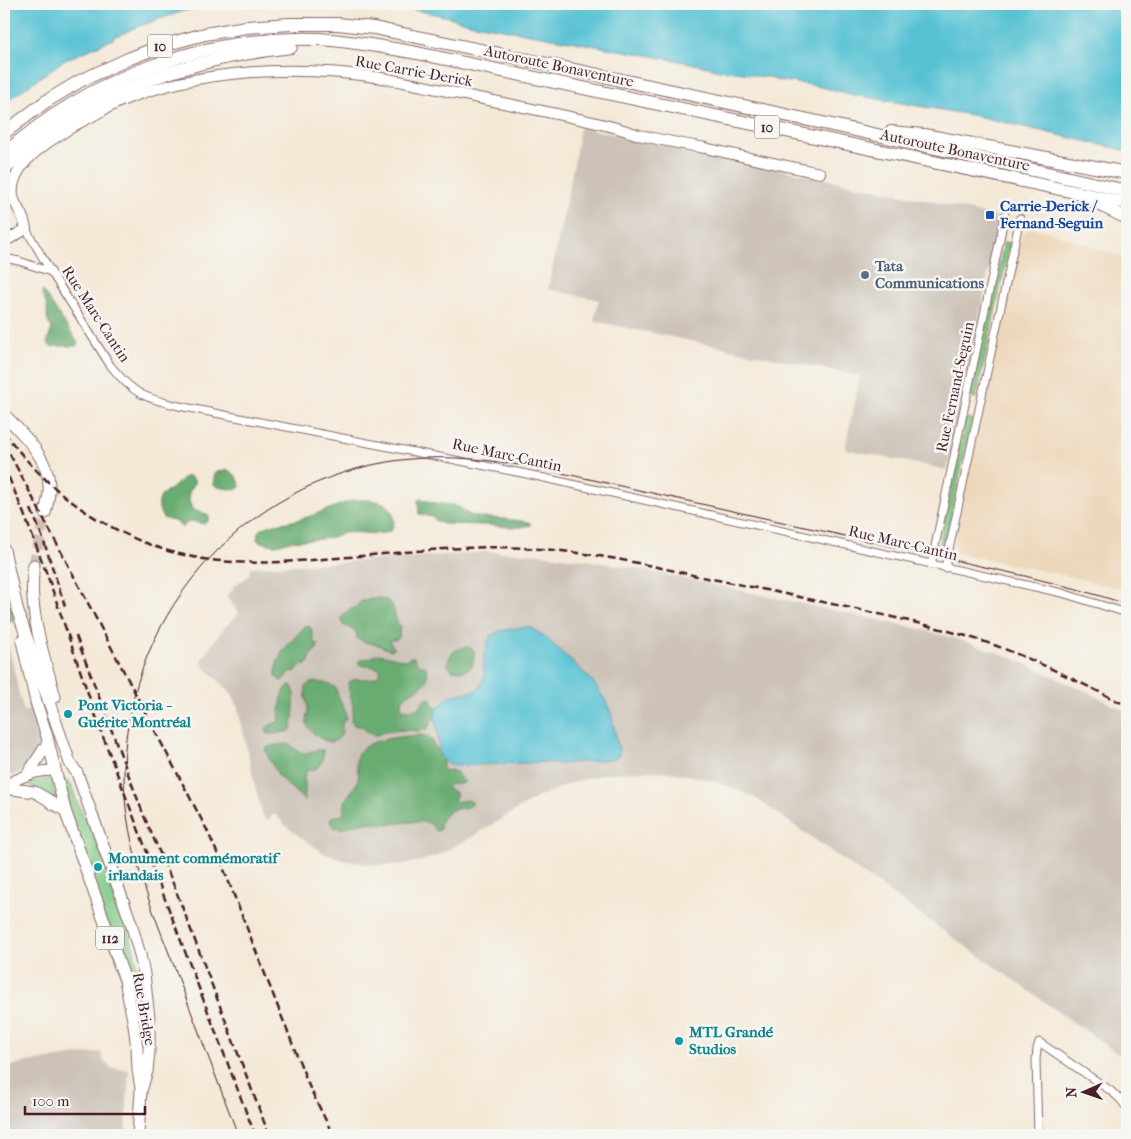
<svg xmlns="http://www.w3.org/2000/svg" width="1131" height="1139" viewBox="0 0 1131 1139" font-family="'IM FELL French Canon',serif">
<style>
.built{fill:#edd7ba}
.industrial{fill:#ccc2b8}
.green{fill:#7fc783;stroke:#647357}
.forest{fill:#67ac71;stroke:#58664e}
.water{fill:#58c2d4;stroke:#517080}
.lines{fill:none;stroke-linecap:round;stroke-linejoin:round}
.primary-tunnel{stroke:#d2c1b5;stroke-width:11;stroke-dasharray:11 5.5;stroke-linecap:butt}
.street-casing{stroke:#866667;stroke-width:9}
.secondary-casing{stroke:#866667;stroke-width:12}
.primary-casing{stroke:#866667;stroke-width:13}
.highway-casing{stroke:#866667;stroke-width:14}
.street{stroke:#fff;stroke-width:7}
.secondary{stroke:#fff;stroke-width:10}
.primary{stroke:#fff;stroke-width:11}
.highway{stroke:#fff;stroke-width:12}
.tram{stroke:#4a1f2b;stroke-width:1}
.rail{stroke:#4a1f2b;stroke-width:2.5;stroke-dasharray:8 4;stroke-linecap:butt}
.transit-dot{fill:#1a4fb4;stroke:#f6f6f2;stroke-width:2}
.service-dot{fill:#5c6f8a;stroke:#f6f6f2;stroke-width:2}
.culture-dot{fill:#0f9aa8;stroke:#f6f6f2;stroke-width:2}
.labels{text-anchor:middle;stroke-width:5;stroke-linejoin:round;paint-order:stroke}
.shield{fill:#f6f6f2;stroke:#7e6067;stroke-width:1}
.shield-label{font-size:14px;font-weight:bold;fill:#4a1f2b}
.street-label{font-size:15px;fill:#4a1f2b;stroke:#f6f6f2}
.transit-label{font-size:15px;font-weight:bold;fill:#164399;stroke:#f6f6f2;text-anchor:start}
.service-label{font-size:15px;font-weight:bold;fill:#4e5e75;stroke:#f6f6f2;text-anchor:start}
.culture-label{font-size:15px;font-weight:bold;fill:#0d838f;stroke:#f6f6f2;text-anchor:start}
</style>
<rect width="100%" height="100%" fill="#f6f6f2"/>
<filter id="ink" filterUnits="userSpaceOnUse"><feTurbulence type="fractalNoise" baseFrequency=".02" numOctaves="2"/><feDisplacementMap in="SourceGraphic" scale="10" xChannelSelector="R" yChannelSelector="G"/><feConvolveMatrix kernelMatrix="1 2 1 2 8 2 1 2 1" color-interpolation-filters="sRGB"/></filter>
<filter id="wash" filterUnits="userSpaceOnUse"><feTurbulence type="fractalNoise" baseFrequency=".0096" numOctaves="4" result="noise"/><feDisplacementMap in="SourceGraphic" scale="20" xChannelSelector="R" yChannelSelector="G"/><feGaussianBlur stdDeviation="1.12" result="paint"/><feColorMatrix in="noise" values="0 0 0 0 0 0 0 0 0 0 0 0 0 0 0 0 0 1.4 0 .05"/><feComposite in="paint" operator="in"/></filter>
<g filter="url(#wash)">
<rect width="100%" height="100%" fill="#f4e9d7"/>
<polygon class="built" points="1034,228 1066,237 1127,259 1127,590 1068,576 957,553 953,546 1018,246 1023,233 1028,229"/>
<g class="industrial">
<polygon points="580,127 921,199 993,216 996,218 998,226 947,470 845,449 860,376 594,321 599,300 548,289 574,163"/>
<polygon points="489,552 529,553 579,559 645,570 920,629 967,642 1010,657 1088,692 1127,712 1127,1060 754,797 729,786 709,780 688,775 667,772 644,771 604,774 574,782 536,798 465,841 434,857 422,861 400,865 373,865 347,861 336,858 324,853 298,835 287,827 275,814 267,820 263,816 256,790 238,708 234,698 229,690 204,667 202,663 202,659 216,638 224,628 239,614 226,595 234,590 232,587 246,578 249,575 250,567 316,564"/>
<polygon points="4,620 18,690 24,712 28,710 29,687 40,733 38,749 31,763 21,772 4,778"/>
<polygon points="101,1052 103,1061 111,1068 129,1070 125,1135 4,1135 4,1068 27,1062"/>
</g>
<g class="green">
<polygon points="1004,242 1010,243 976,398 970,397"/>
<polygon points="966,418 972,419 944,547 939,546"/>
<polygon points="51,778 57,799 56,800 30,786 29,784 30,782"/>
<polygon points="63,779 69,782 71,784 79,807 92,829 129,931 135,954 141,990 140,993 142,994 144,1018 144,1061 142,1061 140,1035 73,819 62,780"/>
</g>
<g class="forest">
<path d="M 42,291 L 43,291 L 78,343 L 76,346 L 57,346 L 51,347 L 47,343 L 52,328 C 45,320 48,317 47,307 C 46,301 42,297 42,291 Z"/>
<path d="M 228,470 C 234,473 240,479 240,487 L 237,489 C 230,489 219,489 213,484 L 215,473 L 217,471 L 220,472 Z"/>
<path d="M 188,476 C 200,480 192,486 189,493 C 188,499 190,505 193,510 L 207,514 L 209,516 L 208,521 L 204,524 L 192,521 L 187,523 L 182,528 L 177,522 L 163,518 C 158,510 156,499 165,492 C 168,490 172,489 175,486 C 180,481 181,478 188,476 Z"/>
<polygon points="420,499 435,503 454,505 460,508 470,515 478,517 505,519 529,522 531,525 522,527 510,527 488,525 443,524 436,521 432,517 419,514 418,500"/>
<path d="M 355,500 C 371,500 393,498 394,521 C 394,525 393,528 390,531 C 380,537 357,531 344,533 C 339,534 334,537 329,538 C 316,540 303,540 290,541 C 285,542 280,545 275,545 C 269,544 262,543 257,540 L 258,532 C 266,524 277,524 287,522 C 301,520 316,514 329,509 C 338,506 346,502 355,500 Z"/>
<polygon points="4,578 13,619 12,622 9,622 4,619"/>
<path d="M 378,598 C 399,601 391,614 400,627 L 399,638 L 395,640 L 389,640 L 394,648 L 391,650 C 385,649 383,647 378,645 C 371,643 363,643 357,638 L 356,631 L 343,625 L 341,618 L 347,611 L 355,608 L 361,601 Z"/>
<path d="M 308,626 L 311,628 L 314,642 L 318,645 L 317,649 L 311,654 L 309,662 L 306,665 L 301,665 L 296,671 L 290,672 L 283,680 L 280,681 L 276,676 C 275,653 290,644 304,627 Z"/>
<path d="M 465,647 C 473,648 476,650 474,658 C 473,659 473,664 472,666 C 467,672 458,671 452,670 L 447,664 C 451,653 453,650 465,647 Z"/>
<path d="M 379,654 L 406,660 L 411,657 L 414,657 L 418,664 L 422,665 L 426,667 C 435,694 399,686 401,709 L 411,710 L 417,709 L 424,700 L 428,698 L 431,699 C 432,704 433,707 438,709 L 437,718 L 432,720 L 429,727 C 419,734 417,730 406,730 C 400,730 393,731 386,732 C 382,732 379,735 375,735 C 368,735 366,730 362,726 L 355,726 L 351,722 C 351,717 353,714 353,709 C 353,699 347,692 349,682 C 358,676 368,682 378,676 L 381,670 C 375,665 366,668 359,664 L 359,661 L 361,659 L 371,658 L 373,656 Z"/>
<path d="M 317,682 C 323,683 332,683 336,689 C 337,691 338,696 340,700 C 342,705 347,712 346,718 C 345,720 342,722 342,724 C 341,730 344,734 338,739 C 329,748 310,733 307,724 C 305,719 308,714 308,709 C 307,700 304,694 306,686 L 310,683 Z"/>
<path d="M 289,685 L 292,686 L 295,694 L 293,719 L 291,730 C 286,733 274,734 268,734 L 266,731 C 268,723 273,725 279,721 C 281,709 279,694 289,685 Z"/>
<path d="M 422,735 L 426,736 L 432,740 L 434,746 L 440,751 L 443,758 L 443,771 L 451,770 L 456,772 C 459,777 462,778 465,782 L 462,784 L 450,784 L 448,786 L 449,789 L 456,793 L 456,797 L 454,800 L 456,802 L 468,800 L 472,802 L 472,805 C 465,810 456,807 449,812 C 445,815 443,819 440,822 L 440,830 L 436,831 L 433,828 L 433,826 C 429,823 426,822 422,822 C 412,821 401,823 391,824 C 379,824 367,821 356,824 C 345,827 345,830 333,827 L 330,821 L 332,817 L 343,815 C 345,809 344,804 346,799 C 350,792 356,787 358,779 C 360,771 354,765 357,756 C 365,737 405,737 422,735 Z"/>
<path d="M 286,744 L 291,745 L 300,753 C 309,754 315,748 323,750 C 324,756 321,767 315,769 C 312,770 309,770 306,771 L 304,778 L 305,782 L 305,801 L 280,778 L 269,759 L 265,749 L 271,746 Z"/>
</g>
<g class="water">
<polygon points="4,4 221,4 183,11 181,12 136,27 120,35 116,35 113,39 63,61 4,103"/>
<polygon points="386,4 1127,4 1127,151 977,116 854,95 812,85 775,80 770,77 762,77 750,74 720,70 685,62 469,23 449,17"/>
<path d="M 529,627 L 543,635 L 592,680 L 605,700 L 611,713 L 619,750 L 619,755 L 614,759 L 561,764 L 545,762 L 454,766 L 447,763 L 440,756 L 435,712 L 440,705 L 450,696 L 474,691 L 480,687 L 484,678 L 484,653 L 491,635 C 502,629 516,628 529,627 Z"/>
</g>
</g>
<g filter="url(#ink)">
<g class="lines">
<polyline class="primary-tunnel" points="34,565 45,513"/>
<defs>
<g id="street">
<path d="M 26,229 L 51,272 L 110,365 C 133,394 144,398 179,406 L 522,473 L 1062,593 L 1127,613"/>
<polyline points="4,258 19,261 51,272"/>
<polyline points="931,565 1005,215"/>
<polyline points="945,568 1020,218"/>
<polyline points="1038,1135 1036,1060 1037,1049 1039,1042 1111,1091 1120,1099 1127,1108"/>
</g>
<g id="secondary">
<path d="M 4,242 L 26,229 C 25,225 24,220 22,216 C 19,209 14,203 13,196 C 8,162 56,137 79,123 C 93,116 106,108 119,102 C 200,68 297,65 382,78 C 417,84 450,92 484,99 C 527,108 570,116 613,127 C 621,129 630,132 639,135 C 661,140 683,144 705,148 C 744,157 782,165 820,173"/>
<path d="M 4,786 C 19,778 37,769 55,771"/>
</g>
<g id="primary">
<path d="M 4,414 C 22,434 48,456 49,485 C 50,495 47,504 45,513"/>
<polyline points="4,550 18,612 70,763 77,773 131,923 140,955 144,974 149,1018 149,1052 147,1071 141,1091 138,1135"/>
<path d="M 34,565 C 27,608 44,656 55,697"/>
<polyline points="22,641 36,702 46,733 65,810 125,980 134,1025 137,1048 138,1070 141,1088"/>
<polyline points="27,775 48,743"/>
<polyline points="4,788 35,792 47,799 53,804 65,810"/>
</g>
<g id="highway">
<polyline points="891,132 924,135 1127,173"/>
<polyline points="4,133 45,102 80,81 128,59 164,45 205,34 246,27 290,24 338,24 374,28 533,61 846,128 1127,191"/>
<path d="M 4,154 C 89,78 204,35 319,39 C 352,41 384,47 417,53 L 1127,203"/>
<path d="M 4,170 C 79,94 187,59 291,47"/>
<polyline points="1090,200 1127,218"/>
</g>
</defs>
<use href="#street" class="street-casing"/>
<use href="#secondary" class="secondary-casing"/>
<use href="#primary" class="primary-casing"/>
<use href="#highway" class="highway-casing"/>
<use href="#street" class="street"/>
<use href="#secondary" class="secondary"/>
<use href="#primary" class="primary"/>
<use href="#highway" class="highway"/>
<path class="tram" d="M 238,1135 C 217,1079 195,1023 174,966 C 153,912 130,857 125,798 C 112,637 228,489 387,462 C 446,452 504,461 562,473 L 1025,576 L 1077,589 L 1127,604"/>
<g class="rail">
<path d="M 4,432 C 31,469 66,502 106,524 C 131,538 157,549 184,555 C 230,566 277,563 323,559 C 396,554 468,543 541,549 C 594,553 645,564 697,576 C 758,588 818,601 879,614 C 918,623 957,632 994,645 C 1040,662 1084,684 1127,706"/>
<polyline points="4,443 207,830 219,857 309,1086 333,1135"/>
<polyline points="4,466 24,514 48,577 102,734 255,1135"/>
<polyline points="31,509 42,536 65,606"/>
<polyline points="76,636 144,816 175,888 269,1135"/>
</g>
</g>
</g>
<rect class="transit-dot" x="985" y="210" width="10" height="10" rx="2.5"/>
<circle class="service-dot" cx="865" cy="275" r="5"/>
<g class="culture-dot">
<circle cx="68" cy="714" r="5"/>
<circle cx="98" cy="867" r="5"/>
<circle cx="679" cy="1041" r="5"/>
</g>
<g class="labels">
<g class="shield">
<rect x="147.5" y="34.5" width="25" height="23" rx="4"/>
<rect x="754.5" y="115.5" width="25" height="23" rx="4"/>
<rect x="96" y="926.5" width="28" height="23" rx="4"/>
</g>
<g class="shield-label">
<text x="160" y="51">10</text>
<text x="767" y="132">10</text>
<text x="110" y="943">112</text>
</g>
<g class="street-label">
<text transform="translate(559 66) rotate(12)" y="5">Autoroute Bonaventure</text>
<text transform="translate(414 71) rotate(10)" y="5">Rue Carrie-Derick</text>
<text transform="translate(955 150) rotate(12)" y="5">Autoroute Bonaventure</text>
<text transform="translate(96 314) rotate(57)" y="5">Rue Marc-Cantin</text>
<text transform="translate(955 387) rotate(-78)" y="5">Rue Fernand-Seguin</text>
<text transform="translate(507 455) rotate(12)" y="5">Rue Marc-Cantin</text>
<text transform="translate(903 543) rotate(13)" y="5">Rue Marc-Cantin</text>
<text transform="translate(144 1009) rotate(80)" y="5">Rue Bridge</text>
</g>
<g class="transit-label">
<text x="1000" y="211">Carrie-Derick /<tspan x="1000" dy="17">Fernand-Seguin</tspan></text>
</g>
<g class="service-label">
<text x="875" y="271">Tata<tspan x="875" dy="17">Communications</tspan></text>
</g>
<g class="culture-label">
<text x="78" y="710">Pont Victoria -<tspan x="78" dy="17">Guérite Montréal</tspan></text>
<text x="108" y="863">Monument commémoratif<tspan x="108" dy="17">irlandais</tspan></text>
<text x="689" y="1037">MTL Grandé<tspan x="689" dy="17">Studios</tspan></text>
</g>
</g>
<rect width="1131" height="1139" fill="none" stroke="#f6f6f2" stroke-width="20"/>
<g transform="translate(1084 1092) rotate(268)" stroke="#f6f6f2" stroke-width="4" paint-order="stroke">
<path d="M0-4L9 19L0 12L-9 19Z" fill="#4a1f2b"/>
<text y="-8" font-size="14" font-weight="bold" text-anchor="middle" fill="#4a1f2b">N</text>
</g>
<path d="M25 1106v8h120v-8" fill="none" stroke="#4a1f2b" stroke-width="2.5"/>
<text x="32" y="1106" font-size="15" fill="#4a1f2b" stroke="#f6f6f2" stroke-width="4" paint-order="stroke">100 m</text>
</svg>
